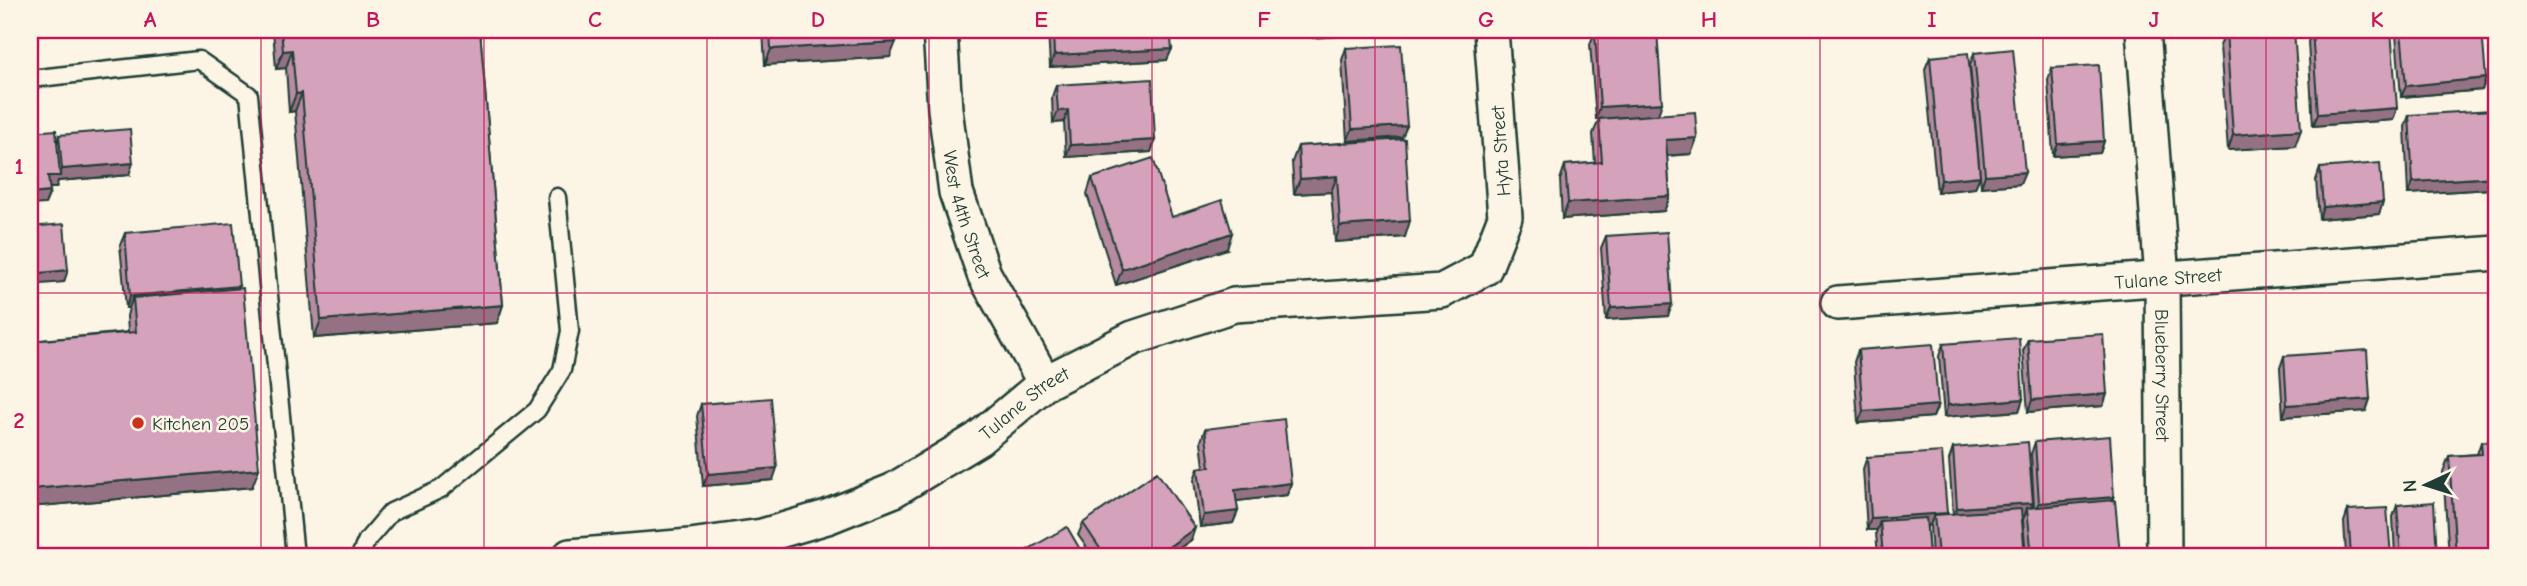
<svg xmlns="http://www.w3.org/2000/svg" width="2527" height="586" viewBox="0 0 2527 586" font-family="'Comic Neue',sans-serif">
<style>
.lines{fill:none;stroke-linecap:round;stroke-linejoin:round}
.service-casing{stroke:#1f3d34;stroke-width:21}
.minor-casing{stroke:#1f3d34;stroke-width:38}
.service{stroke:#fcf5e5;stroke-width:16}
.minor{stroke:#fcf5e5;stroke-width:33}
.wall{fill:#b78ba2;stroke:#1f3d34;stroke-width:2}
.shaded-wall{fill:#957184;stroke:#1f3d34;stroke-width:2}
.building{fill:#d5a2bc;stroke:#1f3d34;stroke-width:2}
.grid{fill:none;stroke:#c2185b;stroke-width:2;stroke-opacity:0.55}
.poi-dot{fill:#c8321e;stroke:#fcf5e5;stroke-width:2.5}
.labels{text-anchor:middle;stroke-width:5;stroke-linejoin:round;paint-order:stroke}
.street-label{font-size:19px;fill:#1f3d34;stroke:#fcf5e5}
.poi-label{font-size:19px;fill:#1f3d34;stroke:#fcf5e5;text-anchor:start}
.neatline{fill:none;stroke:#c2185b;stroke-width:2.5}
.grid-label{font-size:23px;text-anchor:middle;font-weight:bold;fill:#c2185b}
</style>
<rect width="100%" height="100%" fill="#fcf5e5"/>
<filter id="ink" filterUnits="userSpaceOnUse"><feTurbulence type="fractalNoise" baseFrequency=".0143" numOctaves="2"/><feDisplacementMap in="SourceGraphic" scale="14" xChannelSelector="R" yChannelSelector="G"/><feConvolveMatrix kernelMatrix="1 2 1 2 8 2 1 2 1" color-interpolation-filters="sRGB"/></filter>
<g filter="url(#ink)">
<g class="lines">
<defs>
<g id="service">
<polyline points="30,79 199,60 249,95 295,556"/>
<polyline points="360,556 367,540 391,512 441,489 537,410 562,370 570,331 557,197"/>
</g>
<g id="minor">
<path id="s1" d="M 940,30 L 945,109 L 956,192 L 984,274 L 1045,383"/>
<path id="s2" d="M 2143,30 L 2162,278 L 2164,556"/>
<path id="s3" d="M 1838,303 L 2497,253"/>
<path id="s4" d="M 570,556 L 690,546 L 762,536 L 827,517 L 892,491 L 978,439 L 1045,383 L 1133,338 L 1234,305 L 1442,291 L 1485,268 L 1505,217 L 1491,30"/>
</g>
</defs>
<use href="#service" class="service-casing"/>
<use href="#minor" class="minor-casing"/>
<use href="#service" class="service"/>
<use href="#minor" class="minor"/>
</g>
<g class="wall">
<polygon points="273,30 480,30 503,305 497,323 314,338 295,111 289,112 286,68 276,69"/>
<polygon points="763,30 895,30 890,57 765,65"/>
<polygon points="1048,30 1170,30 1167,60 1050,67"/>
<polygon points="2312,30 2397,108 2393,120 2313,126 2308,42"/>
<polygon points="2398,30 2401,30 2486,78 2482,90 2401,97 2396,35"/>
<polygon points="2226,31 2295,146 2228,150 2220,46"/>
<polygon points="1595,32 1658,115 1697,138 1691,154 1667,156 1670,196 1664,211 1562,219 1560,180 1565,165 1595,163 1593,134 1599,119 1596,119 1590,44"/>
<polygon points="1346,48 1402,137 1347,141 1342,60"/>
<polygon points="1974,53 2025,172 2020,184 1981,187 1970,65"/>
<polygon points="1930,57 1975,188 1937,192 1925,69"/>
<polygon points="2052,68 2104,141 2100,153 2053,156 2048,80"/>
<polygon points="1056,85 1155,140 1151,152 1066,157 1064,122 1053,123 1052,97"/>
<polygon points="2409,115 2496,177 2491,189 2408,194 2405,127"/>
<polygon points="59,135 129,175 58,181 56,188 49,188 50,192 45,204"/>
<polygon points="1405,139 1405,237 1335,242 1331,192 1294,194 1292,162 1298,146"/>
<polygon points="2320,168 2383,202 2379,214 2319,219 2316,180"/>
<polygon points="1092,178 1172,217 1227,249 1116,285 1087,194"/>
<polygon points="125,233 238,289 252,487 30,507 30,341 128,332 127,316 129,308 126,308 120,245"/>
<polygon points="1606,236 1672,304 1668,316 1606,320 1601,248"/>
<polygon points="2028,339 2107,394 2103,406 2028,412 2023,351"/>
<polygon points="1943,344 2023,399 2019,411 1944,417 1939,356"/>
<polygon points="1858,350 1938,405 1933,417 1858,423 1854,362"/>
<polygon points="2284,356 2370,399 2366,411 2283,417 2280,368"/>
<polygon points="701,404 773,480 703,486 697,416"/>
<polygon points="1205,429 1291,483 1287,495 1236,501 1238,511 1233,523 1200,527 1194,480 1198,468 1204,467 1201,441"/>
<polygon points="2035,442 2114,497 2113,500 2119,556 2026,556 2023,520 2025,515 2022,515 2025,556 1932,556 1930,525 1927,526 1929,556 1878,556 1876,533 1877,530 1867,530 1863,469 1867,457 1947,513 1946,514 1953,514 1949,460 1953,448 2033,503 2031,508 2034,507 2031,454"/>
<polygon points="2481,442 2497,556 2449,556 2443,472 2449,456 2477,454"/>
<polygon points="2397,505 2437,556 2395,556 2393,517"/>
<polygon points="2348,510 2391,556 2346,556 2344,522"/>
<polygon points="1083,523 1191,540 1168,556 1093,556 1078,535"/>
</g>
<g class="shaded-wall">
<polygon points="1316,30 1381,30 1380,33 1313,38"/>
<polygon points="896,42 890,57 765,65 771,49"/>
<polygon points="1172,49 1167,60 1050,67 1054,55"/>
<polygon points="292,50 286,68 276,69 283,51"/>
<polygon points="2486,78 2482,90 2401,97 2406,86"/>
<polygon points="302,93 295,111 289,112 296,94"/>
<polygon points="1662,103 1658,115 1596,119 1600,107"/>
<polygon points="2397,108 2393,120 2313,126 2318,114"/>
<polygon points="1068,110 1064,122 1053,123 1058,111"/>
<polygon points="1407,126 1402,137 1347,141 1352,129"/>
<polygon points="2301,130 2295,146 2228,150 2233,135"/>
<polygon points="1697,138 1691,154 1661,156 1666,140"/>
<polygon points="1155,140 1151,152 1066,157 1070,145"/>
<polygon points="2104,141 2100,153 2053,156 2058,144"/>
<polygon points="133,163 129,175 58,181 56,188 44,188 48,176 60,176 62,169"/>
<polygon points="2025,172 2020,184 1981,187 1985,175"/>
<polygon points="1337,176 1331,192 1294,194 1300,179"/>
<polygon points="1980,176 1975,188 1937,192 1941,180"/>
<polygon points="2496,177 2491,189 2408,194 2413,182"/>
<polygon points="50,192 45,204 30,205 30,194"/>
<polygon points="1670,196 1664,211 1562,219 1568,203"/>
<polygon points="2383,202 2379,214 2319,219 2323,207"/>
<polygon points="1410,221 1405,237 1335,242 1340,226"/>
<polygon points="1232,233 1227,249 1116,285 1122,269"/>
<polygon points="68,270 64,282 30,285 30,274"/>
<polygon points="239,286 235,298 133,298 129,308 126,308 130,296"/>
<polygon points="1672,304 1668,316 1606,320 1611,308"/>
<polygon points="503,305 497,323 314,338 321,320"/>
<polygon points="2107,394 2103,406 2028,412 2032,400"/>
<polygon points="2023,399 2019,411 1944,417 1948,405"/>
<polygon points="2370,399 2366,411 2283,417 2287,405"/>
<polygon points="1938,405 1933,417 1858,423 1863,411"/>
<polygon points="777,468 773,480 703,486 708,474"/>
<polygon points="259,469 252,487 30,507 30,492 31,489"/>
<polygon points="1291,483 1287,495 1230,502 1235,490"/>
<polygon points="2114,497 2110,509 2035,515 2039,503"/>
<polygon points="2033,503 2028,515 2027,508 2025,515 1953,520 1957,508"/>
<polygon points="1238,511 1233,523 1200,527 1204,515"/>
<polygon points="1947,513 1942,525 1934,515 1930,525 1881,529 1880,521 1877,530 1867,530 1871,518"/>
<polygon points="1195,528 1191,540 1168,556 1156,556"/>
</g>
<g class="building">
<polygon points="281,30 480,30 503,305 321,320 302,93 296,94 292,50 283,51"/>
<polygon points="770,30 895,30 896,42 771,49"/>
<polygon points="1053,30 1170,30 1172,49 1054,55"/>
<polygon points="1629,30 1657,30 1662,103 1600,107 1595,32"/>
<polygon points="2240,30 2294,30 2301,130 2233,135 2226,31"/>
<polygon points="2312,30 2391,30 2397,108 2318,114"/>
<polygon points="2401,30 2482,30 2486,78 2406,86"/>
<polygon points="1401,45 1407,126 1352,129 1346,48"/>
<polygon points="2013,49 2025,172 1985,175 1974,53"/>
<polygon points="1968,53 1980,176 1941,180 1930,57"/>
<polygon points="2099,65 2104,141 2058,144 2052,68"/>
<polygon points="1152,79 1155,140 1070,145 1068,110 1058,111 1056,85"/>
<polygon points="2492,110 2496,177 2413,182 2409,115"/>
<polygon points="1695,112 1697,138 1666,140 1670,196 1568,203 1565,165 1602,162 1599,119"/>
<polygon points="130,129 133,163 62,169 59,135"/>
<polygon points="56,130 60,176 48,176 50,192 30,194 30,132"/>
<polygon points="1405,139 1410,221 1340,226 1337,176 1300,179 1298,146"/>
<polygon points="1153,158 1172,217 1222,200 1232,233 1122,269 1092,178"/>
<polygon points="2380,163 2383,202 2323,207 2320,168"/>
<polygon points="233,223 239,286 130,296 125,233"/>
<polygon points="64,224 68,270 30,274 30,227"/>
<polygon points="1667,232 1672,304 1611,308 1606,236"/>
<polygon points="243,288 259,469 31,489 30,476 30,341 136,332 133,298"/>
<polygon points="2103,334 2107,394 2032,400 2028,339"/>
<polygon points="2019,338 2023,399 1948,405 1943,344"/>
<polygon points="1933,344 1938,405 1863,411 1858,350"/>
<polygon points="2367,350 2370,399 2287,405 2284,356"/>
<polygon points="771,398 777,468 708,474 701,404"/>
<polygon points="1284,419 1291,483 1235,490 1238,511 1204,515 1198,468 1210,467 1205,429"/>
<polygon points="2110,436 2114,497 2039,503 2035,442"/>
<polygon points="2497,441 2497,556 2456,556 2449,456 2482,454 2481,442"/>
<polygon points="2028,442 2033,503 1957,508 1953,448"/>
<polygon points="1942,452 1947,513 1871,518 1867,457"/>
<polygon points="1157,472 1195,528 1156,556 1105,556 1083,523"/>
<polygon points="2115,500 2120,555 2106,556 2032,556 2027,508"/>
<polygon points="2434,502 2437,556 2401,556 2397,505"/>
<polygon points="2387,508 2391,556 2351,556 2348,510"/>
<polygon points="2021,509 2025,556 1938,556 1934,515"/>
<polygon points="1926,518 1929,556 1883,556 1880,521"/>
<polygon points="1067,527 1084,556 1017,556"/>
<polygon points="2315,549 2315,556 2268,556 2268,553"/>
</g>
</g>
<path class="grid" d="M 261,30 L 261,556M 484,30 L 484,556M 707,30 L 707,556M 929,30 L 929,556M 1152,30 L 1152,556M 1375,30 L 1375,556M 1598,30 L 1598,556M 1820,30 L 1820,556M 2043,30 L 2043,556M 2266,30 L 2266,556M 30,293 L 2497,293"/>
<circle class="poi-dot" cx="138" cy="423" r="7"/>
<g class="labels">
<g class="street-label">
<text transform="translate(1500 151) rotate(-94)" y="7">Hyta Street</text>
<text dy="7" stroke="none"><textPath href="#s1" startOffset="187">West 44th Street</textPath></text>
<text dy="7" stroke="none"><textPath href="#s3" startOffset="331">Tulane Street</textPath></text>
<text dy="7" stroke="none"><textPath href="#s2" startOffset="346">Blueberry Street</textPath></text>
<text dy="7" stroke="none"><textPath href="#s4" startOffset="490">Tulane Street</textPath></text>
</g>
<g class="poi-label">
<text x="152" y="430">Kitchen 205</text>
</g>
</g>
<rect width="2527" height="586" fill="none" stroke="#fcf5e5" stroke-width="77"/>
<g transform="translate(2426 485) rotate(266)" stroke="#fcf5e5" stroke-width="5" paint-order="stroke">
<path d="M0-5L12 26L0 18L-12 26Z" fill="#1f3d34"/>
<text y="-10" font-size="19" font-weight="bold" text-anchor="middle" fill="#1f3d34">N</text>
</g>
<rect x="38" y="38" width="2450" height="510" class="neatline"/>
<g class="grid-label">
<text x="150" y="27">A</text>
<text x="373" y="27">B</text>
<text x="595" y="27">C</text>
<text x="818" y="27">D</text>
<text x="1041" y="27">E</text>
<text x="1264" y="27">F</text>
<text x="1486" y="27">G</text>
<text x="1709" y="27">H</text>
<text x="1932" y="27">I</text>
<text x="2154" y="27">J</text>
<text x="2377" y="27">K</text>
<text x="19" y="174">1</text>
<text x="19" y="428">2</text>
</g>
</svg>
